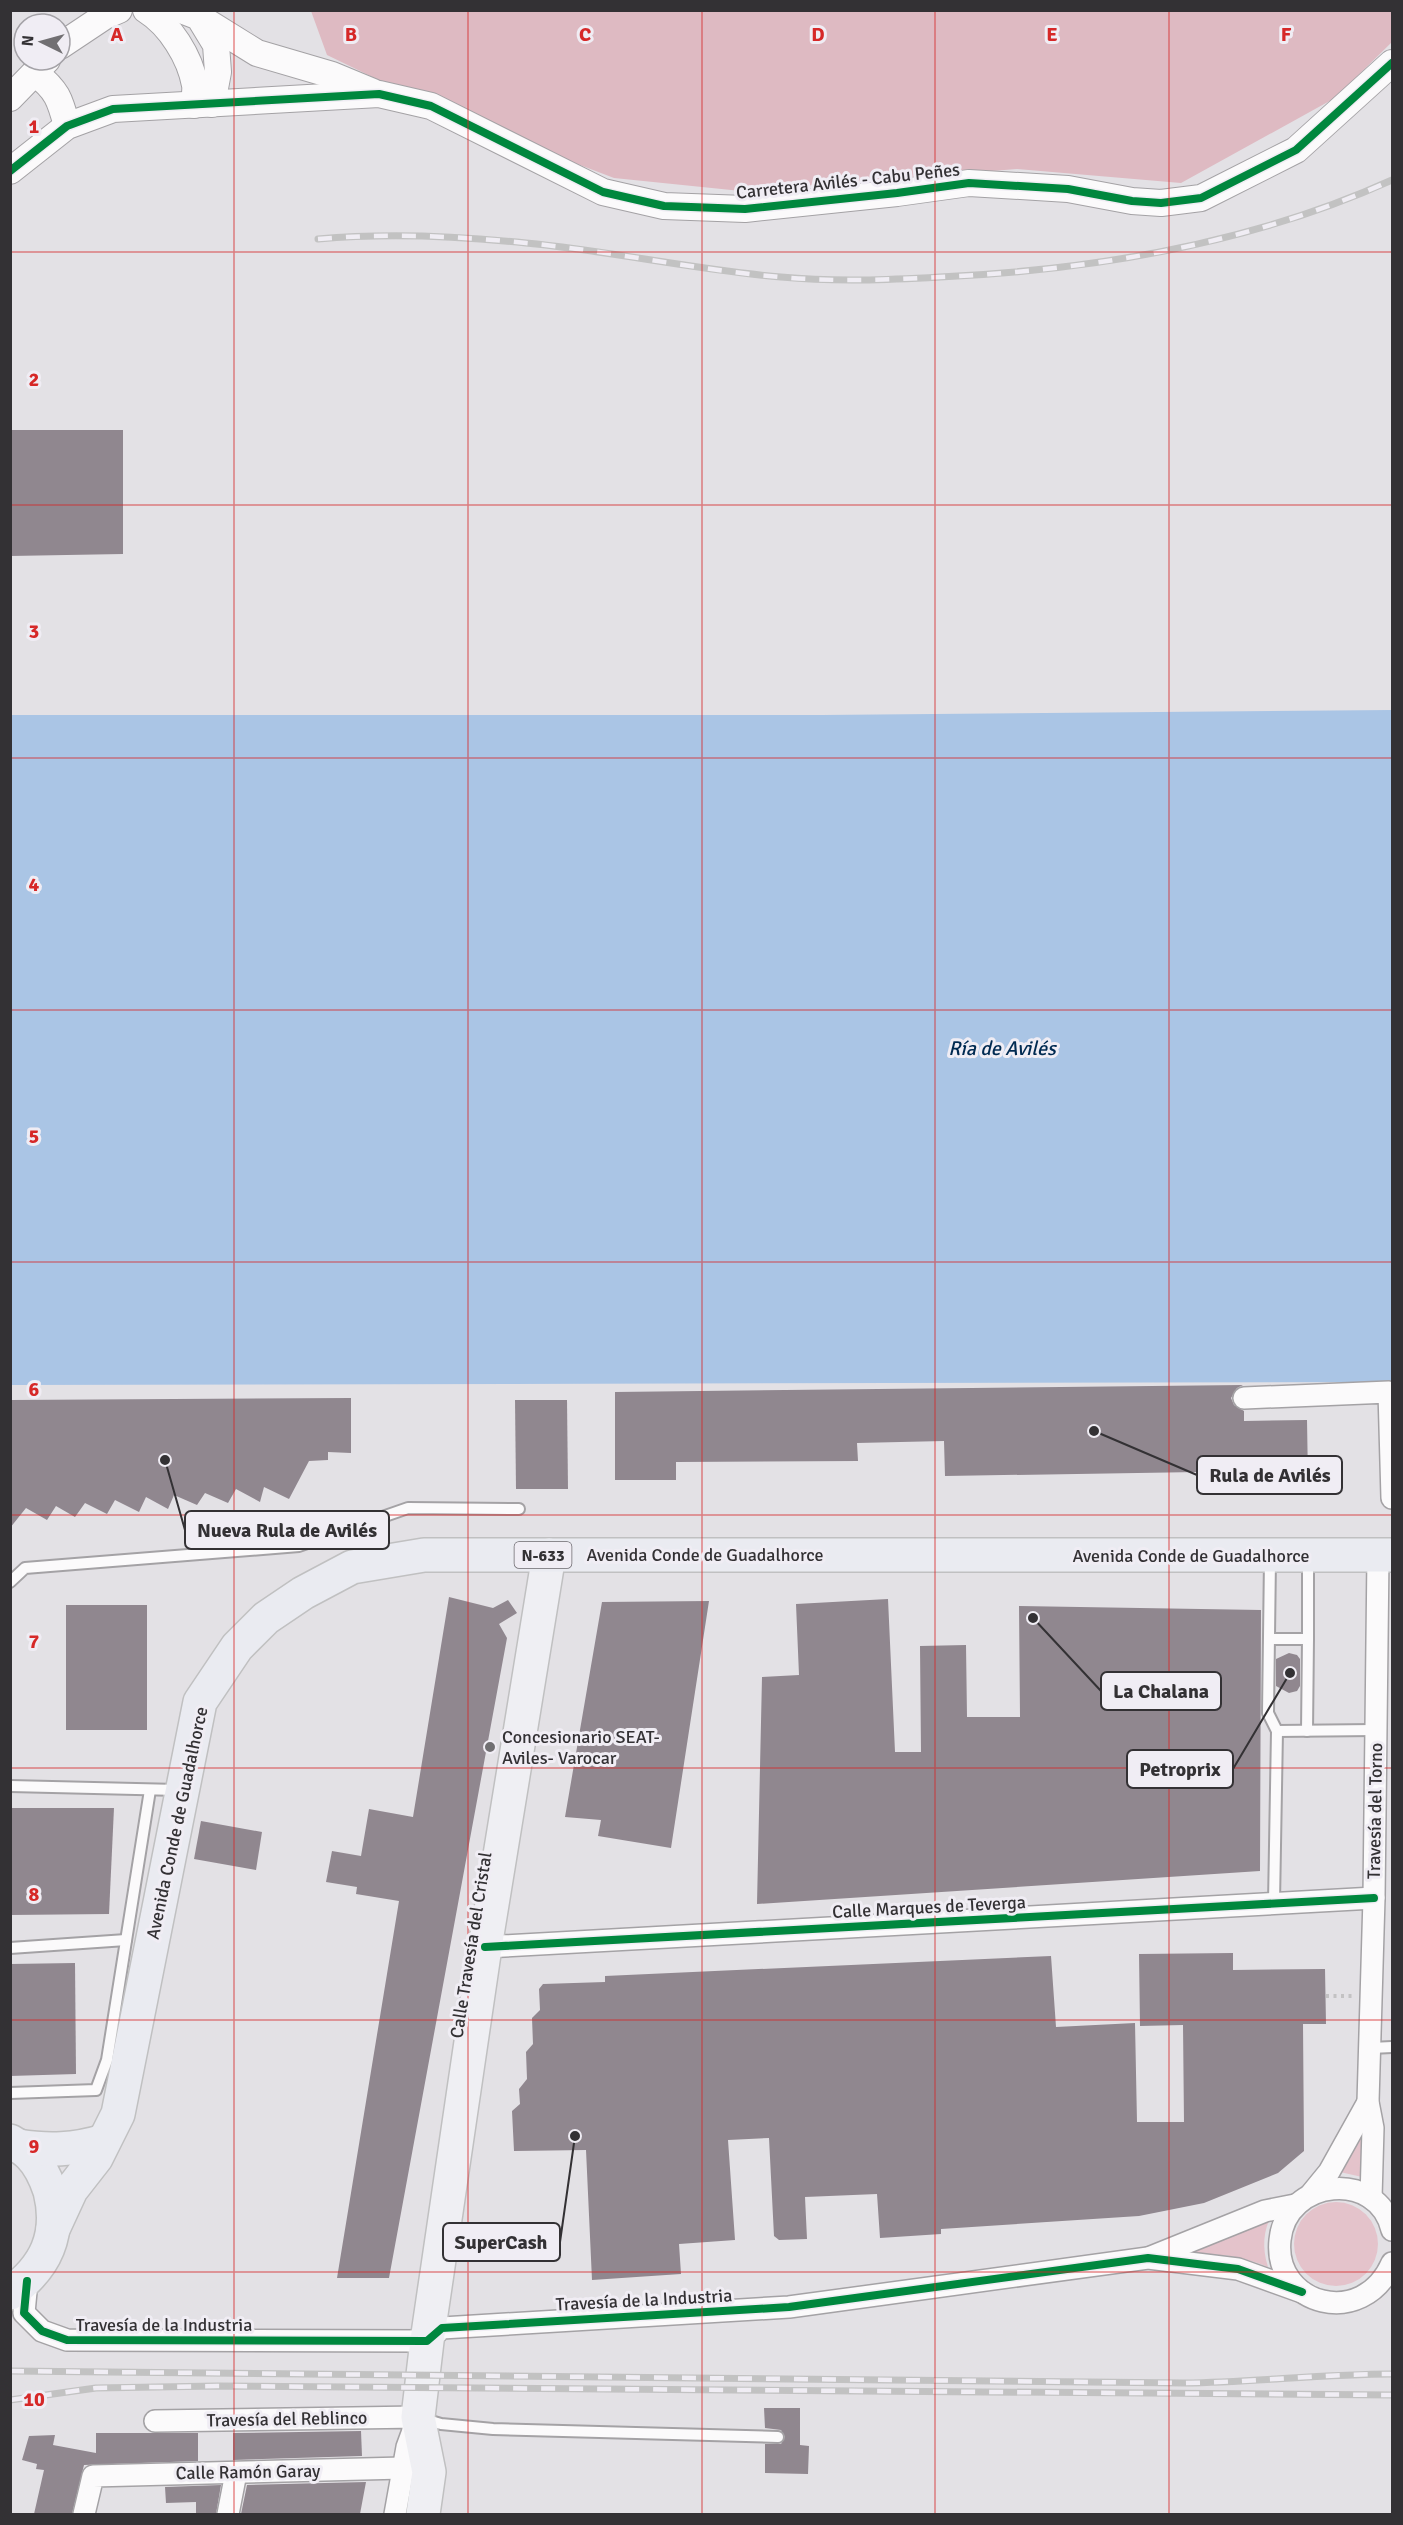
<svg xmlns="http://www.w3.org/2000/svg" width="1403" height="2525" viewBox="0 0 1403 2525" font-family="Signika,sans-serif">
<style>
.green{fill:#e4c3cb}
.forest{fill:#debac2}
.water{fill:#aac5e5}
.building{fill:#90878f}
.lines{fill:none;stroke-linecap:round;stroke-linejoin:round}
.service-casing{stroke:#a4a2a5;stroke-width:14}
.minor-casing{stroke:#a4a2a5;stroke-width:24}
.tertiary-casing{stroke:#a4a2a5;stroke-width:28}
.primary-casing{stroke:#c0c0c1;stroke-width:36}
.trunk-casing{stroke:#c0c0c1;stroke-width:36}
.path{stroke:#c3c2c3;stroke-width:4;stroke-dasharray:3 4.5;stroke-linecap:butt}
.service{stroke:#fbfafb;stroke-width:10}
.minor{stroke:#fbfafb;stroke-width:21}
.tertiary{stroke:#fbfafb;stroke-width:26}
.primary{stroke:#efeff3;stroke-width:33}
.trunk{stroke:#eaebf1;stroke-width:33}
.rail-casing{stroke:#c2c2c2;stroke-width:7}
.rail{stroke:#f0edf4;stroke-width:4.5;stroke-dasharray:14;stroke-linecap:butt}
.cycleway-casing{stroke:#f0edf4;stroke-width:11}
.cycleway{stroke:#00873e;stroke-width:8}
.grid{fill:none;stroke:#d62828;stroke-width:1.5;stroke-opacity:0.55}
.poi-dot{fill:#716f72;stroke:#f0edf4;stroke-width:2}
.labels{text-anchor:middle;stroke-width:6;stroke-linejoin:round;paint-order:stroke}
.shield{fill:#f0edf4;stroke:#6c696e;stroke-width:1.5}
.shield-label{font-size:16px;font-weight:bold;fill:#333134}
.street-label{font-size:18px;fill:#333134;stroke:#f0edf4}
.poi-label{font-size:18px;fill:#333134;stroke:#f0edf4;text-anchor:start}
.water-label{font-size:20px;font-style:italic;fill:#002a51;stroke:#f0edf4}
.grid-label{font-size:20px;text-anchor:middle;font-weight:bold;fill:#d62828;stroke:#f0edf4;stroke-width:6;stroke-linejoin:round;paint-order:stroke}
.leader{fill:none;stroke:#333134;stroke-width:2}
.callout-dot{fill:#333134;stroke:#f0edf4;stroke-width:2}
.callout{fill:#f0edf4;stroke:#333134;stroke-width:2}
.callout-label{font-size:20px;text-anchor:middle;font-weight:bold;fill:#333134}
</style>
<rect width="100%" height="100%" fill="#e3e1e5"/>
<g class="green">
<polygon points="1366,2124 1362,2177 1340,2172 1358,2144"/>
<circle cx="1336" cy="2244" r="42"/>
<path d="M 1272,2214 C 1263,2231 1262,2248 1268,2267 C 1235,2253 1206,2252 1170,2257 Z"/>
</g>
<polygon class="forest" points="1392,10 1392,42 1335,98 1181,183 1017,169 741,191 614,178 457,118 327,55 311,11"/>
<polygon class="water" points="1392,710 1392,1382 11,1385 10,715 822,715"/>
<g class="building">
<polygon points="10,430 123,430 123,554 10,556"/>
<polygon points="1243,1385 1237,1388 1231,1398 1234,1405 1244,1411 1244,1421 1307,1420 1308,1480 1245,1481 1244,1458 1198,1459 1198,1472 945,1476 944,1441 857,1443 858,1461 676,1462 676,1480 615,1480 615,1392"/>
<polygon points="351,1398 351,1453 328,1452 328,1460 309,1461 289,1499 264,1487 260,1502 236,1489 228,1503 205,1493 197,1505 174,1495 168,1509 146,1497 139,1512 115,1500 107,1514 85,1503 75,1517 56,1506 47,1520 26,1508 10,1528 10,1400"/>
<polygon points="515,1400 567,1400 568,1489 516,1489"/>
<polygon points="449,1597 493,1608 508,1600 517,1613 499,1624 507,1638 389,2278 337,2278 399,1901 356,1894 357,1887 326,1882 332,1851 361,1856 369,1809 413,1817"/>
<polygon points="888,1599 895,1752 921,1752 920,1646 966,1645 967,1717 1020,1717 1019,1606 1261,1610 1260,1871 757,1904 762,1677 799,1675 796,1604"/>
<polygon points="709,1601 671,1848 598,1836 601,1820 565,1817 602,1602"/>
<rect x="66" y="1605" width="81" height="125"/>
<polygon points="1289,1653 1297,1655 1300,1659 1300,1686 1297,1691 1289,1693 1276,1686 1276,1659"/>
<polygon points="10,1808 114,1808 109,1914 10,1915"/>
<polygon points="201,1821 262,1832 256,1870 194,1859"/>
<polygon points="1233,1953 1233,1970 1325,1969 1326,2024 1303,2024 1304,2151 1278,2173 1204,2203 1139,2216 941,2229 941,2234 880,2238 877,2194 805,2197 807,2239 779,2240 774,2236 769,2138 728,2140 735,2240 679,2244 681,2274 592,2280 586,2150 514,2151 512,2111 520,2104 519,2089 527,2079 526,2052 533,2044 532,2018 540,2010 539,1989 543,1984 605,1982 605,1976 1051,1956 1056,2027 1135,2023 1137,2122 1184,2122 1183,2025 1140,2026 1139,1954"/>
<polygon points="75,1963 76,2074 10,2076 10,1964"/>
<polygon points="764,2408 800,2408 800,2445 809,2446 808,2474 765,2473 765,2444 781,2444 785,2437 781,2430 765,2428"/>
<polygon points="361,2431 362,2456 233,2460 233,2433"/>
<polygon points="96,2433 198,2433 198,2461 84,2465 72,2514 34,2514 44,2470 36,2469 37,2464 22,2460 29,2436 55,2435 53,2445 96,2453"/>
<polygon points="366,2482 360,2514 241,2514 247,2485"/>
<polygon points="221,2485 216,2514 196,2514 196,2502 166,2503 165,2487"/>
</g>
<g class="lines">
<defs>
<g id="service">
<polyline points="1270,1559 1268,1713 1277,1731 1274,1903"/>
<polyline points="10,1582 25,1568 299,1546 408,1508 519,1509"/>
<polyline points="1269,1639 1308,1639 1308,1559"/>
<polyline points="1277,1731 1375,1730"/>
<polyline points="1307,1731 1308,1639"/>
<polyline points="10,1786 178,1790"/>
<polyline points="10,1948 126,1940"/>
<polyline points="1371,2048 1392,2047"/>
<polyline points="10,2093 96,2090 107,2060 150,1790"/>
<polyline points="424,2419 441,2424 493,2429 778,2437"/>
</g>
<g id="minor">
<polyline points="1244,1398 1389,1392 1392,1498"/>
<polyline points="485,1947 1374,1898"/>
<polyline points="1311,2194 1329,2172 1368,2102"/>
<polyline points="1371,2198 1373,2128 1368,2102 1374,1898 1378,1555"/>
<path d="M 1392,2230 C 1378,2169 1286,2178 1280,2240 C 1273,2305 1363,2330 1392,2263"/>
<polyline points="1151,2257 1265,2211 1295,2205"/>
<polyline points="27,2281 24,2313 42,2331 67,2340 427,2341 442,2328 789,2307 1148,2258 1238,2269 1302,2292"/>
<polyline points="155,2421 418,2417 407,2447 395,2514"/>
<polyline points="84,2514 93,2476 403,2468"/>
<polyline points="228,2514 236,2473"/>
</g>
<g id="tertiary">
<path d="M 146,10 C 170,25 190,57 195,85 C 196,91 194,99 194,105"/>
<polyline points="181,10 199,17 216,45 218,72 212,104"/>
<polyline points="199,17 257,53 332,75 373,92"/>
<polyline points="60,46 105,16 119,10"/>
<path d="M 35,73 C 57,90 60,99 67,126"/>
<polyline points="10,98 47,60"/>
<polyline points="10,171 67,126 113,109 379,94 431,106 603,192 664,206 745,209 897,193 969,183 1068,189 1132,201 1161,203 1201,198 1296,150 1392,63"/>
</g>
<polyline id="primary" points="423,2514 429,2472 418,2417 427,2341 485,1947 549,1555"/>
<g id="trunk">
<path d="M 10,2141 C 17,2145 24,2149 30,2155 C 39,2164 46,2179 50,2191 C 61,2235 46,2267 10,2293"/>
<path d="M 18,2146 C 49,2151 74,2150 104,2141"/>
<polyline points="53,2229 71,2190 96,2158 118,2114 200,1702 237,1647 266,1618 303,1593 352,1567 424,1555 1392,1555"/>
</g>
</defs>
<use href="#service" class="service-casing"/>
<use href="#minor" class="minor-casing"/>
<use href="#tertiary" class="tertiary-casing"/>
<use href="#primary" class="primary-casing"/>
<use href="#trunk" class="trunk-casing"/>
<polyline class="path" points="1326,1996 1352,1996"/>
<use href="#service" class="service"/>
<use href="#minor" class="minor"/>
<use href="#tertiary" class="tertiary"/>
<use href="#primary" class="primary"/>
<use href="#trunk" class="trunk"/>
<defs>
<g id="rail">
<path d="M 318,239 C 386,233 458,236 526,243 C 611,251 696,270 781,277 C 834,282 887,280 940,277 C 1093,270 1251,244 1392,180"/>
<path d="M 10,2371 L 1185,2383 C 1255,2382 1323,2374 1392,2374"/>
<polyline points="10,2400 96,2388 217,2386 1392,2395"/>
</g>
</defs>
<use href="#rail" class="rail-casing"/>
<use href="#rail" class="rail"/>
<defs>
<g id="cycleway">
<polyline points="10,171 67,126 113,109 379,94 431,106 603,192 664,206 745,209 897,193 969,183 1068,189 1132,201 1161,203 1201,198 1296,150 1392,63"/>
<polyline points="485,1947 1374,1898"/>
<polyline points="27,2281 24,2313 42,2331 67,2340 427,2341 442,2328 789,2307 1148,2258 1238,2269 1302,2292"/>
</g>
</defs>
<use href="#cycleway" class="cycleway-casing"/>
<use href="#cycleway" class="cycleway"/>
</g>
<path class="grid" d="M 234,10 L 234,2514M 468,10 L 468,2514M 702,10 L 702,2514M 935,10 L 935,2514M 1169,10 L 1169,2514M 10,252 L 1392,252M 10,505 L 1392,505M 10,758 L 1392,758M 10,1010 L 1392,1010M 10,1262 L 1392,1262M 10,1515 L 1392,1515M 10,1768 L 1392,1768M 10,2020 L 1392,2020M 10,2272 L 1392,2272"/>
<circle class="poi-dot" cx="490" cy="1747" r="6"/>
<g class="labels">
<rect class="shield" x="514.5" y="1542" width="57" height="26" rx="4.5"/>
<g class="shield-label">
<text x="543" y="1561">N-633</text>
</g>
<g class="street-label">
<text transform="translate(848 181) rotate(-6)" y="6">Carretera Avilés - Cabu Peñes</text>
<text x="705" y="1561">Avenida Conde de Guadalhorce</text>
<text x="1191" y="1562">Avenida Conde de Guadalhorce</text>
<text transform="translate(1375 1811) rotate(-89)" y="6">Travesía del Torno</text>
<text transform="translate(177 1823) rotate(-78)" y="6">Avenida Conde de Guadalhorce</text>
<text transform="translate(929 1907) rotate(-3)" y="6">Calle Marques de Teverga</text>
<text transform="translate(471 1945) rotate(-81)" y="6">Calle Travesía del Cristal</text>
<text transform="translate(644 2300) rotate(-3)" y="6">Travesía de la Industria</text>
<text x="164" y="2331">Travesía de la Industria</text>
<text transform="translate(287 2419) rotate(-1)" y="6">Travesía del Reblinco</text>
<text transform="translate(248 2472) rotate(-1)" y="6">Calle Ramón Garay</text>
</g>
<g class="poi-label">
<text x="502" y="1743">Concesionario SEAT-<tspan x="502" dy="21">Aviles- Varocar</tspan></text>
</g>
<g class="water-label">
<text x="1002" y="1055">Ría de Avilés</text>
</g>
</g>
<g class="grid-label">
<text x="117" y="41">A</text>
<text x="351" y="41">B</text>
<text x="585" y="41">C</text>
<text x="818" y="41">D</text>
<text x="1052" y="41">E</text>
<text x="1286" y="41">F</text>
<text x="34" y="133">1</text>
<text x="34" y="386">2</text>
<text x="34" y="638">3</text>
<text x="34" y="891">4</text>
<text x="34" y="1143">5</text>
<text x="34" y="1396">6</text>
<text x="34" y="1648">7</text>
<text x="34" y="1901">8</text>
<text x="34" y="2153">9</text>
<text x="34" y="2406">10</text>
</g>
<path class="leader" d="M1094 1431L1197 1475M165 1460L185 1530M1033 1618L1101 1691M1290 1673L1233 1769M575 2136L560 2242"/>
<g class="callout-dot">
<circle cx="1094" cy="1431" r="6"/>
<circle cx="165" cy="1460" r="6"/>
<circle cx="1033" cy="1618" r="6"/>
<circle cx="1290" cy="1673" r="6"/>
<circle cx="575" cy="2136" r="6"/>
</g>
<g class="callout">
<rect x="1197" y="1456" width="145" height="38" rx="6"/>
<rect x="185" y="1511" width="204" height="38" rx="6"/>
<rect x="1101" y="1672" width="120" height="38" rx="6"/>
<rect x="1127" y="1750" width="106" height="38" rx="6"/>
<rect x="443" y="2223" width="117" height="38" rx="6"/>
</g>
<g class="callout-label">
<text x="1270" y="1482">Rula de Avilés</text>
<text x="287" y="1537">Nueva Rula de Avilés</text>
<text x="1161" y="1698">La Chalana</text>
<text x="1180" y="1776">Petroprix</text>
<text x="501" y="2249">SuperCash</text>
</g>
<rect width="1403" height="2525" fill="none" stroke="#333134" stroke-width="24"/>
<g transform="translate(42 42) rotate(275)"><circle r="28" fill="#f0edf4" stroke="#a4a2a7" stroke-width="1.5"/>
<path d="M0-4.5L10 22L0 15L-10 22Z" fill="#716f72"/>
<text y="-9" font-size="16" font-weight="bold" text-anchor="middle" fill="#333134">N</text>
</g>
</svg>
